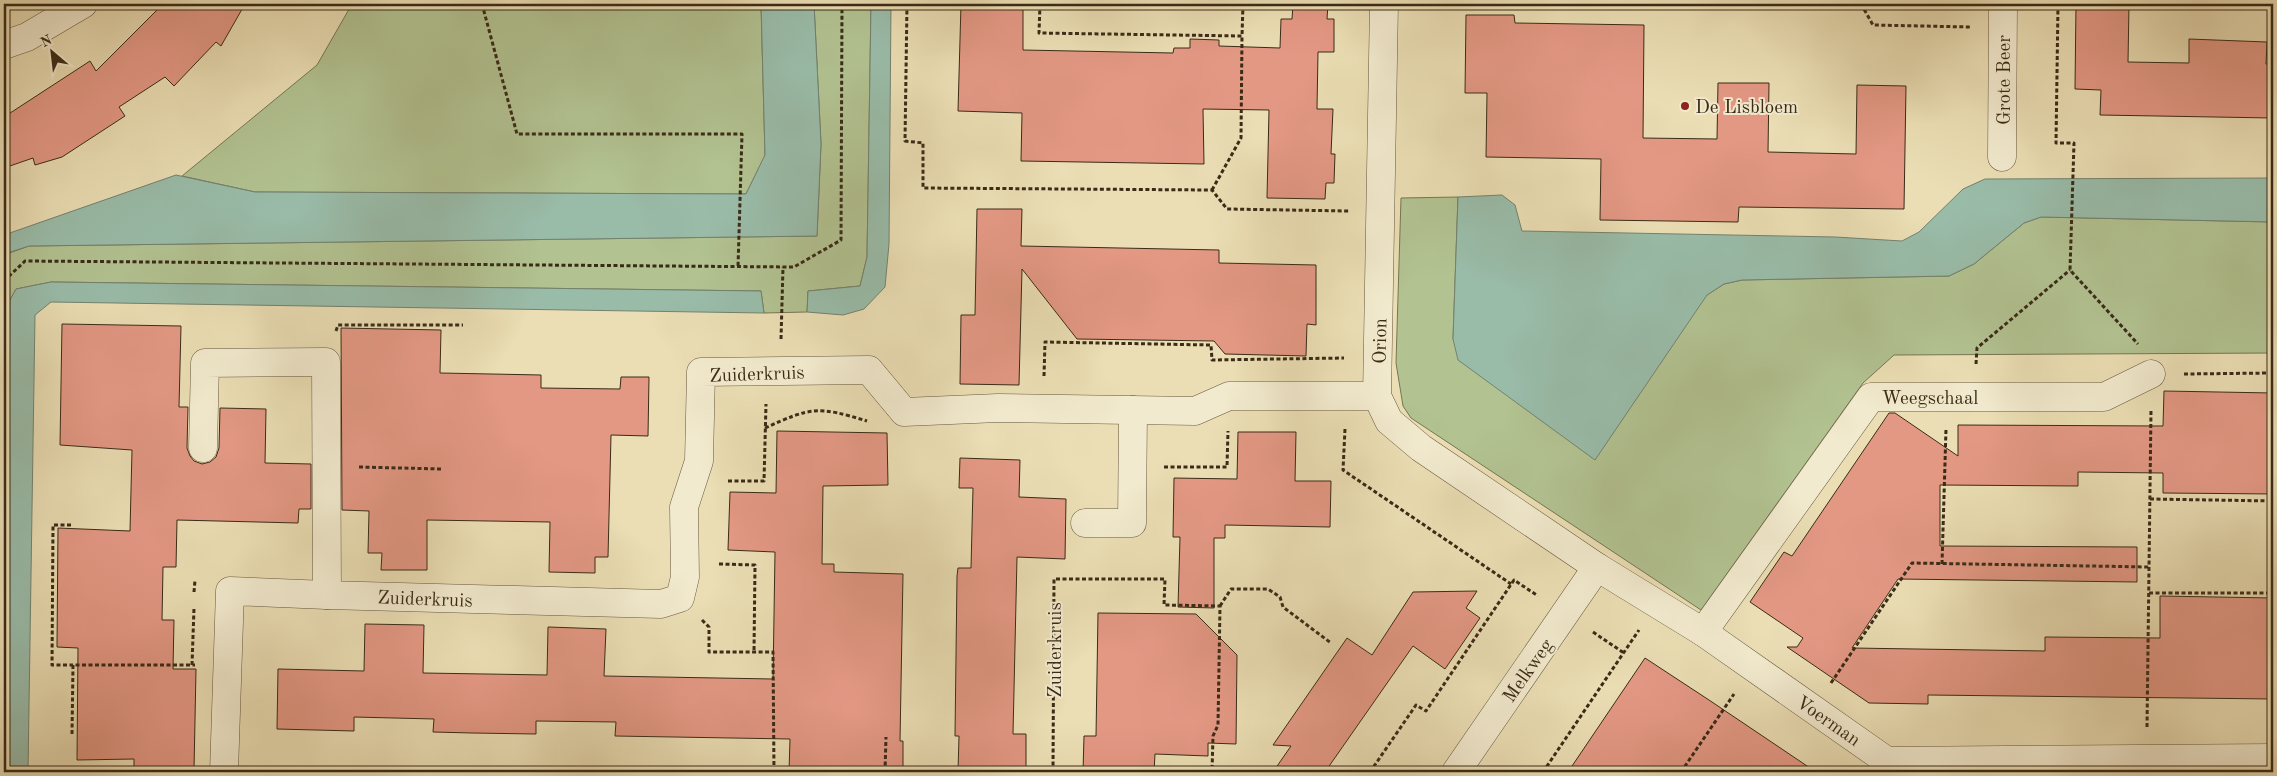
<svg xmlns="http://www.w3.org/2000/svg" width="2277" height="776" viewBox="0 0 2277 776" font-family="'Old Standard TT',serif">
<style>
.green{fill:#b2c291;stroke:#767654}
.water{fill:#99bca9;stroke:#73826f}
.building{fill:#e39884;stroke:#3a2b17}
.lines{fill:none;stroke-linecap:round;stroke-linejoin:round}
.minor-casing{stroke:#66583e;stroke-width:29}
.path{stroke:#3a2b17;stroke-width:3;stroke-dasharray:4 2.5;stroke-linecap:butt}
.minor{stroke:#f2eace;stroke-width:28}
.poi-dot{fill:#8f2418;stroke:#f2eace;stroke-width:2}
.labels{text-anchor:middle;stroke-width:4;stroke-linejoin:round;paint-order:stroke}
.street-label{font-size:19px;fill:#3a2b17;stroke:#f2eace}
.poi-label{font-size:19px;fill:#3a2b17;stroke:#f2eace;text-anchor:start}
</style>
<rect width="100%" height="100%" fill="#ebdeb4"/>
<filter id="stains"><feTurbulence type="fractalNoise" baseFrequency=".004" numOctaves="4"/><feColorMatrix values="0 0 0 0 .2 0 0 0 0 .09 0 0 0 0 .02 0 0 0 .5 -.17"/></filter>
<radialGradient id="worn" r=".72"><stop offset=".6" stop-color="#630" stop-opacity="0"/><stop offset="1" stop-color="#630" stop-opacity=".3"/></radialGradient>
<g class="green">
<polygon points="352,4 761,4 765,156 746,194 255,192 182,176 317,65"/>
<polygon points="814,4 871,4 867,257 860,286 808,291 807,312 764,313 761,291 51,282 16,289 10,300 6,772 4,772 4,255 29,246 817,236 821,144"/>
<polygon points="1458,197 1453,339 1707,295 1724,284 1742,280 1949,276 1974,264 2024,223 2041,217 2273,222 2273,353 1894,355 1863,383 1701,610 1411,418 1403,406 1396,363 1401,198"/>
</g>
<g class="water">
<polygon points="761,4 814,4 821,144 817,236 29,246 4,254 4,235 176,175 255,192 746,194 765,155"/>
<polygon points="871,4 891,4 889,244 885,287 864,309 843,315 807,312 808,291 860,286 867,257"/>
<polygon points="2273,178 2273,222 2041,217 2024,223 1974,264 1949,276 1742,280 1724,284 1707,295 1595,460 1458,360 1453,339 1458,197 1502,195 1515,205 1522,231 1835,237 1902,241 1919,232 1963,189 1985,179"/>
<polygon points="51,282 761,291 764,313 51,302 35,315 28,772 6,772 10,300 16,289"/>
</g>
<g class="building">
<polygon points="163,4 245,4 221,46 216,42 174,86 165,77 119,107 125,116 62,157 35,165 33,158 4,168 4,117 90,61 96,71"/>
<polygon points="961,4 1023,4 1023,50 1173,53 1174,48 1190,48 1190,39 1219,40 1219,46 1280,48 1281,19 1292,19 1293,4 1328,4 1327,19 1334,19 1334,52 1318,52 1317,109 1333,109 1331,154 1335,154 1334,183 1326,183 1325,199 1267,198 1269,110 1203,109 1204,164 1021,161 1022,113 958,111"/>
<polygon points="2076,4 2129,4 2128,62 2189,63 2189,39 2267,42 2266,64 2273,64 2272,118 2100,115 2101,90 2075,89"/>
<polygon points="1466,15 1514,15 1515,23 1644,25 1643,138 1717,139 1718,83 1769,83 1768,152 1856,154 1857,85 1906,86 1904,209 1739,207 1738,222 1600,220 1601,159 1486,157 1487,93 1465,93"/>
<polygon points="977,209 1022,209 1021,246 1219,250 1219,263 1316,265 1316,325 1307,324 1306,356 1225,354 1214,341 1077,339 1022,269 1019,385 960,384 961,315 975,315"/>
<polygon points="62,324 181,326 179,407 188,407 187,448 190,456 194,461 202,464 210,462 216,457 219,448 220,408 266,409 265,463 311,464 311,509 299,509 298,523 177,520 176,567 163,567 162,620 174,620 173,669 196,669 194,770 134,769 134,759 77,760 78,648 57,647 58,528 130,531 132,450 60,445"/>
<polygon points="341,328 441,330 440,373 541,375 541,388 620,389 621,377 649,377 648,436 611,435 608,557 595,557 595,573 549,572 550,522 427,520 427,570 381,570 382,553 368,553 369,511 342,510"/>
<polygon points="2164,391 2273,393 2273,494 2163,493 2163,473 2078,472 2078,486 1940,485 1940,546 2137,547 2137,582 1898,579 1852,648 2045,651 2045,637 2160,638 2160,596 2273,598 2273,699 1928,695 1928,704 1869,703 1787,647 1797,647 1803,638 1750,602 1784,552 1792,556 1889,413 1895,413 1958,456 1958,425 2163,426"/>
<polygon points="777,431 887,433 888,485 823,486 822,564 834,564 834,572 903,574 900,741 903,741 903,772 789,772 790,739 615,736 616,722 536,721 536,734 472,733 433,732 434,719 354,717 354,731 277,729 278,669 364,671 365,624 424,625 423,673 547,675 548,627 606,629 604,676 773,679 775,552 728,550 730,492 776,493"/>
<polygon points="1238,432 1296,432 1295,481 1331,481 1330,527 1225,525 1225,538 1214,538 1214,608 1178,607 1180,537 1173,537 1174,478 1237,479"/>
<polygon points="960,458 1020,460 1019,497 1066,499 1065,559 1017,557 1013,734 1026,734 1026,772 958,772 959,736 955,736 957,576 958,568 971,568 973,488 959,488"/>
<polygon points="1477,591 1466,608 1480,618 1445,669 1413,646 1325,772 1273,772 1291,746 1273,745 1347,638 1372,655 1413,592"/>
<polygon points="1098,613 1196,614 1237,655 1236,744 1208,743 1208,756 1155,754 1154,772 1083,772 1084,736 1096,736"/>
<polygon points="1645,658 1709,700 1816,772 1568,772"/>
</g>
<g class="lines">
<defs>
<g id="minor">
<polyline points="1384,4 1377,396 1389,421 1421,448 1597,567 1703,632 1887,761 2273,758"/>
<polyline points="4,45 27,37 83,4"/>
<polyline points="2002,157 2003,4"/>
<polyline points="203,448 205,363 326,362 327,595 661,604 680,598 685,577 684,507 699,461 701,372 869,370 904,412 998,408 1195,411 1229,396 1377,396"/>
<polyline points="1085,523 1132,523 1133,410"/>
<polyline points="1703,632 1871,397 2104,397 2151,374"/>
<polyline points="224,772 230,591 327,595"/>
<polyline points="1456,772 1597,567"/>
</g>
</defs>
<use href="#minor" class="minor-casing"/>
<g class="path">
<polyline points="482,4 517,134 742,134 738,267"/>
<polyline points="907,4 905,141 923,143 923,188 1212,190 1227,209 1349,211"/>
<polyline points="1040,4 1039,33 1242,36 1243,4"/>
<polyline points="1861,4 1873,25 1970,27"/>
<polyline points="2058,4 2056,143 2074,143 2070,270 2138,344"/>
<polyline points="1212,190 1241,138 1242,36"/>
<polyline points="4,281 25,261 794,267 841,240 842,4"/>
<polyline points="336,331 338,325 463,325"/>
<polyline points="781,339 783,267"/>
<polyline points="1976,364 1977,348 2070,270"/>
<polyline points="2184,374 2273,373"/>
<polyline points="1044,376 1045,342 1211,345 1212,360 1344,358"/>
<path d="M 765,428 C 811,407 818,406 867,421"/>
<polyline points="1345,429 1343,470 1511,584"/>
<polyline points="359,467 441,469"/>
<polyline points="1164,467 1227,467 1228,431"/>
<polyline points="728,481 764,481 766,404"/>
<polyline points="2150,499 2273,501"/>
<polyline points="71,525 53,525 52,665 73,665"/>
<polyline points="719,564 755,565 754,652"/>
<polyline points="1942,564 1946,429"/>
<polyline points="194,592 195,580"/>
<polyline points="2149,593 2273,593"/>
<polyline points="1220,606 1231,589 1268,589 1280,597 1283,607 1331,643"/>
<polyline points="702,620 709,627 709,652 773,652 774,772"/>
<polyline points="1593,632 1624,653"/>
<polyline points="192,665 194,608"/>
<polyline points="1831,683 1912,563 2149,567"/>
<polyline points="2147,727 2151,410"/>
<polyline points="72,734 73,665 195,665"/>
<polyline points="885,772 886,737"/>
<polyline points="1053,772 1054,579 1165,579 1164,605 1220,606 1218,725 1213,736 1212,772"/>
<polyline points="1370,772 1416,705 1426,711 1514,580 1538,596"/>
<polyline points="1543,772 1639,630"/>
<polyline points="1681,772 1734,694"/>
</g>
<use href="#minor" class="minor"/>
</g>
<circle class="poi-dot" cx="1685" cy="106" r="5"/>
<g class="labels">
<g class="street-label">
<text transform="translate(2003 80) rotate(-90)" y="7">Grote Beer</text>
<text transform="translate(1379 341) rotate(-89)" y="7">Orion</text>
<text transform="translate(757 373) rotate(-2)" y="7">Zuiderkruis</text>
<text x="1930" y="404">Weegschaal</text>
<text transform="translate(425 598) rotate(2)" y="7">Zuiderkruis</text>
<text transform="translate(1054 650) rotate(-90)" y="7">Zuiderkruis</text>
<text transform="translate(1527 670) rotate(-55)" y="7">Melkweg</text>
<text transform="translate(1829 720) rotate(35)" y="7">Voerman</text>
</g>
<g class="poi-label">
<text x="1695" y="113">De Lisbloem</text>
</g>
</g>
<rect width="2277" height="776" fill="none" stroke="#ebdeb4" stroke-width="20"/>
<rect x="5" y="5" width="2267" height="766" fill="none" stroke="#3a2b17" stroke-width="2.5"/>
<rect x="10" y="10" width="2257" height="756" fill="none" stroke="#3a2b17"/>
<g transform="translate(52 52) rotate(332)" stroke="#f2eace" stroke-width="4" paint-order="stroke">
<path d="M0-4L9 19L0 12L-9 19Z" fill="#3a2b17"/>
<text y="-8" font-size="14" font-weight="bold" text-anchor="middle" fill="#3a2b17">N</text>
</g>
<rect width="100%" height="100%" filter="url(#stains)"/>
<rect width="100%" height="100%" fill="url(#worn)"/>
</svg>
